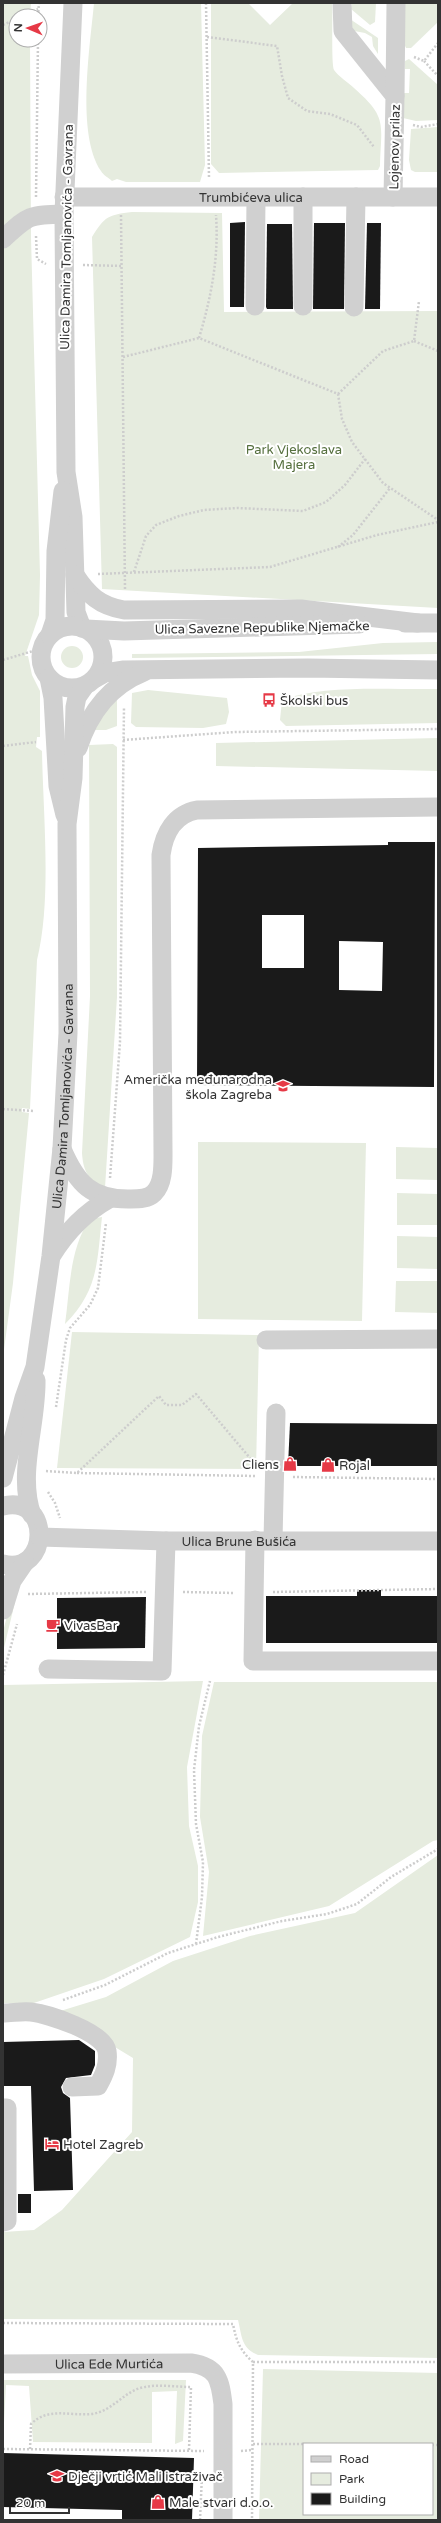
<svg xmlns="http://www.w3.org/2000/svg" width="441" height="2523" viewBox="0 0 441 2523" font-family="'Varela Round',sans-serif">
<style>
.green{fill:#e6ecdf;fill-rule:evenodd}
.building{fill:#1a1a1a;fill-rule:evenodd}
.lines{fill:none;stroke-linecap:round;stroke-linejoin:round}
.path{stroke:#cdcdcd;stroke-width:2.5;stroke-dasharray:2 2;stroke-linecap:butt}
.minor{stroke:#d0d0d0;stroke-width:19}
.labels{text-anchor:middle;stroke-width:4;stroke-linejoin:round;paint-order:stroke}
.street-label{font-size:13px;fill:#333;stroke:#fff}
.park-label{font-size:13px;fill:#56703f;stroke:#fff}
.poi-label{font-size:13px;fill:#333;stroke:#fff;text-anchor:start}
</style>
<rect width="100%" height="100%" fill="#fff"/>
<g class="green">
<path d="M 3,3 L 31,3 L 30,16 L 16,16 L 16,40 L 30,40 L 31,237 L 40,575 L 39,615 L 25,656 L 28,656 L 32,675 L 40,691 L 40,737 L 37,737 L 36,747 L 42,751 C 43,814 52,900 37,960 L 30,1109 L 22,1108 L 22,1112 L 29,1113 L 13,1283 L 3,1357 Z"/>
<path d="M 94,3 L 201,3 L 205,165 L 200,182 L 126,182 L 117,179 L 112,181 C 109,178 103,175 101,171 C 76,134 90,47 94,3 Z"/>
<path d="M 211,3 L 248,3 L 270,25 L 293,3 L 332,3 C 333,14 331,64 334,70 C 338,76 349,83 354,88 C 388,118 381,123 380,166 L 378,170 L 219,173 L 211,164 Z"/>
<polygon points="376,3 375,22 370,25 351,9 352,3"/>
<polygon points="403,3 438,3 438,22 411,48 406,48 403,41"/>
<polygon points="347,17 378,38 378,54 373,46 372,37 365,33 349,30"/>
<polygon points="409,59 438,85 438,120 416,121 403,118 403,93 409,93 410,69 405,69 405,61"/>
<polygon points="438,127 438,172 415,172 411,170 409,160 411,129"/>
<path d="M 132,212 L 222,213 L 224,312 L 438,311 L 438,608 L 102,589 L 92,237 C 105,216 108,215 132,212 Z"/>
<polygon points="438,642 438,654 132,658 132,654 299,652 383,643"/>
<circle cx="72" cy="657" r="11"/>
<path d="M 438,689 L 438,723 L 286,726 L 280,720 L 282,700 C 323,684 393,690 438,689 Z"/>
<polygon points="148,690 227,698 229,712 226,724 203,728 136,727 131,723 132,693"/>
<polygon points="117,700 117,726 106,730 94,730 98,718"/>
<polygon points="438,738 438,771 216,766 216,743"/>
<path d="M 113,744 L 117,747 L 117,997 L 105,1188 C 88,1181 83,1170 82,1153 L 90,996 L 89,745 Z"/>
<polygon points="198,1142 366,1143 362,1321 198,1319"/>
<polygon points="396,1147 438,1148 438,1180 396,1179"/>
<polygon points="397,1193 438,1194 438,1225 397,1225"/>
<path d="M 102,1217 C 97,1261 99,1290 65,1324 C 70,1290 69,1249 90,1219 Z"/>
<polygon points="397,1236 438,1237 438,1269 397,1268"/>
<polygon points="396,1281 438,1281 438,1313 395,1312"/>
<polygon points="72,1332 259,1335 256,1469 57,1468"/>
<polygon points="11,1599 15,1602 3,1652 3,1632"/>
<polygon points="203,1681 187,1767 189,1826 198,1866 198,1902 190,1937 104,1979 31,2004 3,2003 4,1685"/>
<polygon points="214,1682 438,1682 438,1840 433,1841 329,1906 203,1936 209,1872 200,1817 202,1736"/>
<path d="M 438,1855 L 438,2358 L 258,2355 C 241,2348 242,2336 238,2320 L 3,2319 L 3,2232 L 34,2230 L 62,2210 L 132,2132 L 133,2058 L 57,2012 L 106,1997 L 173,1961 L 250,1936 L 355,1913 Z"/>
<path d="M 263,2369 L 438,2373 L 438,2520 L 259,2520 ZM 304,2444 L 432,2444 L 432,2514 L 304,2514 Z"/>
<polygon points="3,2380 186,2380 183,2441 175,2444 177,2391 152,2392 152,2443 33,2442 29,2386 6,2385 3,2442"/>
</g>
<g class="building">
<polygon points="245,222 244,307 230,307 230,223"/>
<polygon points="314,223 345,223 344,309 313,309"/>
<polygon points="367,223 381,223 380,309 365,309"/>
<polygon points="267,224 292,224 293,309 267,309 266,307"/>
<path d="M 388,842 L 435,842 L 434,1087 L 197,1085 L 198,848 L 388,845 ZM 262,915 L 304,915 L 304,968 L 262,968 ZM 339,941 L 383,942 L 382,991 L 339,990 Z"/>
<polygon points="290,1423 438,1424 438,1466 288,1466"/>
<polygon points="357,1590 381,1590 381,1596 438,1596 438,1643 266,1643 266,1596 357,1596"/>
<polygon points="146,1597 145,1648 57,1649 57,1598"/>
<polygon points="79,2040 95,2051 95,2065 91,2075 66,2078 61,2087 63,2093 70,2098 73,2190 34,2191 31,2086 3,2086 3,2042"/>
<rect x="18" y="2194" width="13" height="19"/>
<polygon points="3,2453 194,2458 192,2520 122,2520 122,2510 3,2507"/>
</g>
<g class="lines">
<g class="path">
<polyline points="206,3 209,178"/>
<polyline points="22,16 38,9"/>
<polyline points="38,16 39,3"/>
<polyline points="3,25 16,19"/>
<polyline points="207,37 277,46 282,76 288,98 307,111 330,114 357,125 374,147"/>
<polyline points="414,57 424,61 438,43"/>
<polyline points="424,61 438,76"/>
<polyline points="413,125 421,127 438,124"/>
<polyline points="36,197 38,40"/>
<polyline points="121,215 125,590"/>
<polyline points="36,236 37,259 46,264"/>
<polyline points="83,265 122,266"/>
<path d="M 199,338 C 211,298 219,258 216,215"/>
<polyline points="414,341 438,351"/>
<polyline points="123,357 199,338 338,394 342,419 352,442 383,483 438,520"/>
<polyline points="338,394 383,351 414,341 419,301"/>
<polyline points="338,547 353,535 390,488"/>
<polyline points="134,572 146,536 156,525 179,516 204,510 237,508 303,511 326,502 345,485 365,459"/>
<polyline points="98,574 270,567 377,535 438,522"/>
<polyline points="3,660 33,651"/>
<polyline points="123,740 235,732 438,729"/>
<polyline points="3,746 36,742"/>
<polyline points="3,1109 33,1111"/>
<polyline points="110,1178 120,1042 124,707"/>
<polyline points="56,1407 66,1340 70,1328 90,1305 98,1288 106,1223"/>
<polyline points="46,1471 77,1473 159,1396 166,1405 182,1405 196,1394 255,1464"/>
<polyline points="77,1473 256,1476"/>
<polyline points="293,1477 438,1479"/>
<polyline points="48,1492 55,1503 60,1518"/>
<polyline points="183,1592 234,1593"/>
<polyline points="273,1592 438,1589"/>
<polyline points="28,1594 147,1592"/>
<polyline points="3,1675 17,1624"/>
<polyline points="196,1944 202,1897 203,1862 196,1824 194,1770 199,1726 210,1681"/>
<polyline points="63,2000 105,1985 168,1953 218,1937 282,1921 327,1914 357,1904 391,1877 438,1849"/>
<path d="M 3,2323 L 233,2324 C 236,2340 240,2351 253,2362 L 252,2520"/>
<polyline points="253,2362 438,2362"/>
<polyline points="253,2444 304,2444"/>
<polyline points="432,2445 438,2445"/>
<polyline points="3,2449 204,2451"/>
<path d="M 30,2449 L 31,2424 C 48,2407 69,2416 91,2414 C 113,2412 124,2390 145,2387 C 159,2384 176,2387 191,2387 L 189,2450"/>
<polyline points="241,2451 252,2450"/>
<polyline points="200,2520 202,2475"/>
</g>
<g class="minor">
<polyline points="73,3 64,214 66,472 73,517 76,612 82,628"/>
<polyline points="342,3 343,31 395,96 393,197"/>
<polyline points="395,96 396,3"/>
<path id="s1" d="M 64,197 L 438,197"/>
<path d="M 3,239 C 29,215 28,215 64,214"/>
<polyline points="255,306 256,198"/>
<polyline points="303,306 303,197"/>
<polyline points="354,307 356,197"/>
<path d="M 75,575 C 88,595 100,606 124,610 L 301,609 L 418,623"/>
<polyline points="405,623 438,623"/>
<circle cx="72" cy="657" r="31"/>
<polyline points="86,629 124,631 359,624"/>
<polyline points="50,635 55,620 56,551 63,491"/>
<polyline points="49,678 53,698 58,786 65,815"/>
<polyline points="96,678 105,673 124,670 308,668 438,670"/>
<path d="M 78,748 C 89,713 109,686 144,672"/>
<path d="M 62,1149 C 77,1184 92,1200 131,1199 C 139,1199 148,1199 154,1193 C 164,1183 163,1164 163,1151 L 161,855 C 164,833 175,814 197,810 L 438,807"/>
<path d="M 52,1255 C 67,1231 84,1213 109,1199"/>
<polyline points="266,1340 438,1339"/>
<path id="s2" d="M 3,1478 L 24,1398 L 35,1367 L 51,1256 L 62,1148 L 68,1033 L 67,824 L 73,778 L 75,707 L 77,697 L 84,687"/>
<path d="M 3,1506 C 52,1494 50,1576 3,1564"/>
<path d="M 32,1515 C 17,1474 37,1424 36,1380"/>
<path id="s3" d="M 40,1537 L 166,1541 L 438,1541"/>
<polyline points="255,1540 253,1661 438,1661"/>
<polyline points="273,1540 276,1413"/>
<polyline points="3,1610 12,1581 25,1562"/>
<polyline points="48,1669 162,1671 166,1541"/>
<path d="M 3,2013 C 12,2013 22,2011 31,2012 C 48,2014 104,2032 107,2051 C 109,2065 104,2075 98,2086 L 72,2087"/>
<polyline points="3,2108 7,2108 7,2221 3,2222"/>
<path id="s4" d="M 3,2364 L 191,2363 C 218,2367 220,2380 223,2404 L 223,2520"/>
</g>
</g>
<defs>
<symbol id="bus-bare" viewBox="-9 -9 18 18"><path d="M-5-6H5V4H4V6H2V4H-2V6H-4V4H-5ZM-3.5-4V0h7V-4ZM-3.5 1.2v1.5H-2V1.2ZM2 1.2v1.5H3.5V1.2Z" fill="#e63946" stroke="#fff" stroke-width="2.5" paint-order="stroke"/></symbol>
<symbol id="school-bare" viewBox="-9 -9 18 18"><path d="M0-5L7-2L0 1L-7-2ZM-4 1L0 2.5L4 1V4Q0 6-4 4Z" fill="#e63946" stroke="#fff" stroke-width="2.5" paint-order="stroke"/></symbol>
<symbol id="shop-bare" viewBox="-9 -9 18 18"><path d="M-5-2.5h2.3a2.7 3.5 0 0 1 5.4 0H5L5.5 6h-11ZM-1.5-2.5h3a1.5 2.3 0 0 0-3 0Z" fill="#e63946" stroke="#fff" stroke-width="2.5" paint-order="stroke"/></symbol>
<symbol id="cafe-bare" viewBox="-9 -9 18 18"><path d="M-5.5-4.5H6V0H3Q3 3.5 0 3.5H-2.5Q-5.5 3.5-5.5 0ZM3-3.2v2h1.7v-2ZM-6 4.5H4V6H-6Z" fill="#e63946" stroke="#fff" stroke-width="2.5" paint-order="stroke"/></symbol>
<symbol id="hotel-bare" viewBox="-9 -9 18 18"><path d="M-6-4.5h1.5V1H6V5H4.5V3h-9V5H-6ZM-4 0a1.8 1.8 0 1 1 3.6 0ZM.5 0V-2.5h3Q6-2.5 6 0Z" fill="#e63946" stroke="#fff" stroke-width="2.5" paint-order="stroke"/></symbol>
</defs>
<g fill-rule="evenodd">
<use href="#bus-bare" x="259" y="690" width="20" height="20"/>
<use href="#school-bare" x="273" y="1076" width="20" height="20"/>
<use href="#shop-bare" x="280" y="1454" width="20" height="20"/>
<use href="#shop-bare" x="318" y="1455" width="20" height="20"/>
<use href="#cafe-bare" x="43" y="1615" width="20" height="20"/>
<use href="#hotel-bare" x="42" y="2134" width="20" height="20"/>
<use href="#school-bare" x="47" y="2466" width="20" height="20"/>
<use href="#shop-bare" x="148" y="2492" width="20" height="20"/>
</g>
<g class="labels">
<g class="street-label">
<text transform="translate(394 147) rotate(-89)" y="5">Lojenov prilaz</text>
<text dy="5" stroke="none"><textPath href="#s1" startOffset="187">Trumbićeva ulica</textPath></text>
<text transform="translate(66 237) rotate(-89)" y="5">Ulica Damira Tomljanovića - Gavrana</text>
<text transform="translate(262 627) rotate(-1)" y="5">Ulica Savezne Republike Njemačke</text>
<text dy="5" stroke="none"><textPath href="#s2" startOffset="388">Ulica Damira Tomljanovića - Gavrana</textPath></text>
<text dy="5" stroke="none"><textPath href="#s3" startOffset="199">Ulica Brune Bušića</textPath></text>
<text dy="5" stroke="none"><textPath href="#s4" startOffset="106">Ulica Ede Murtića</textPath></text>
</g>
<g class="park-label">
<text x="294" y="454">Park Vjekoslava<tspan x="294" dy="15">Majera</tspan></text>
</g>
<g class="poi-label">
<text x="280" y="705">Školski bus</text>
<text x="272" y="1084" text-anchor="end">Američka međunarodna<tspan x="272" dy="15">škola Zagreba</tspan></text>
<text x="279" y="1469" text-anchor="end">Cliens</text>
<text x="339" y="1470">Rojal</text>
<text x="64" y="1630">VivasBar</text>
<text x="63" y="2149">Hotel Zagreb</text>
<text x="68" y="2481">Dječji vrtić Mali istraživač</text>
<text x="169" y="2507">Male stvari d.o.o.</text>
</g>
</g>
<rect width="441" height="2523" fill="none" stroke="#333333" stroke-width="8"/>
<rect x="303" y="2443" width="130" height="72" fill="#ffffff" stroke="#adadad"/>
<rect x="311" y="2456" width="20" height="6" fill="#d0d0d0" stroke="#adadad"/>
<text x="339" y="2463" font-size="12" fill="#333333">Road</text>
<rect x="311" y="2473" width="20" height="12" fill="#e6ecdf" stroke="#adadad"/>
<text x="339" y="2483" font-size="12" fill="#333333">Park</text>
<rect x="311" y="2493" width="20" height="12" fill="#1a1a1a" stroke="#adadad"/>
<text x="339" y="2503" font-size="12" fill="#333333">Building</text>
<g transform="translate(28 28) rotate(272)"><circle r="19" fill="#ffffff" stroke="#adadad"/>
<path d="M0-3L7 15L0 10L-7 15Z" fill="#e63946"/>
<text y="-6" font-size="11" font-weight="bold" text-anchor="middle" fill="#333333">N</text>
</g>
<path d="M10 2507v6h59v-6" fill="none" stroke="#333333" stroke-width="2"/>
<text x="16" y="2507" font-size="12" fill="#333333" stroke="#ffffff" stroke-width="3" paint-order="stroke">20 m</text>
</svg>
